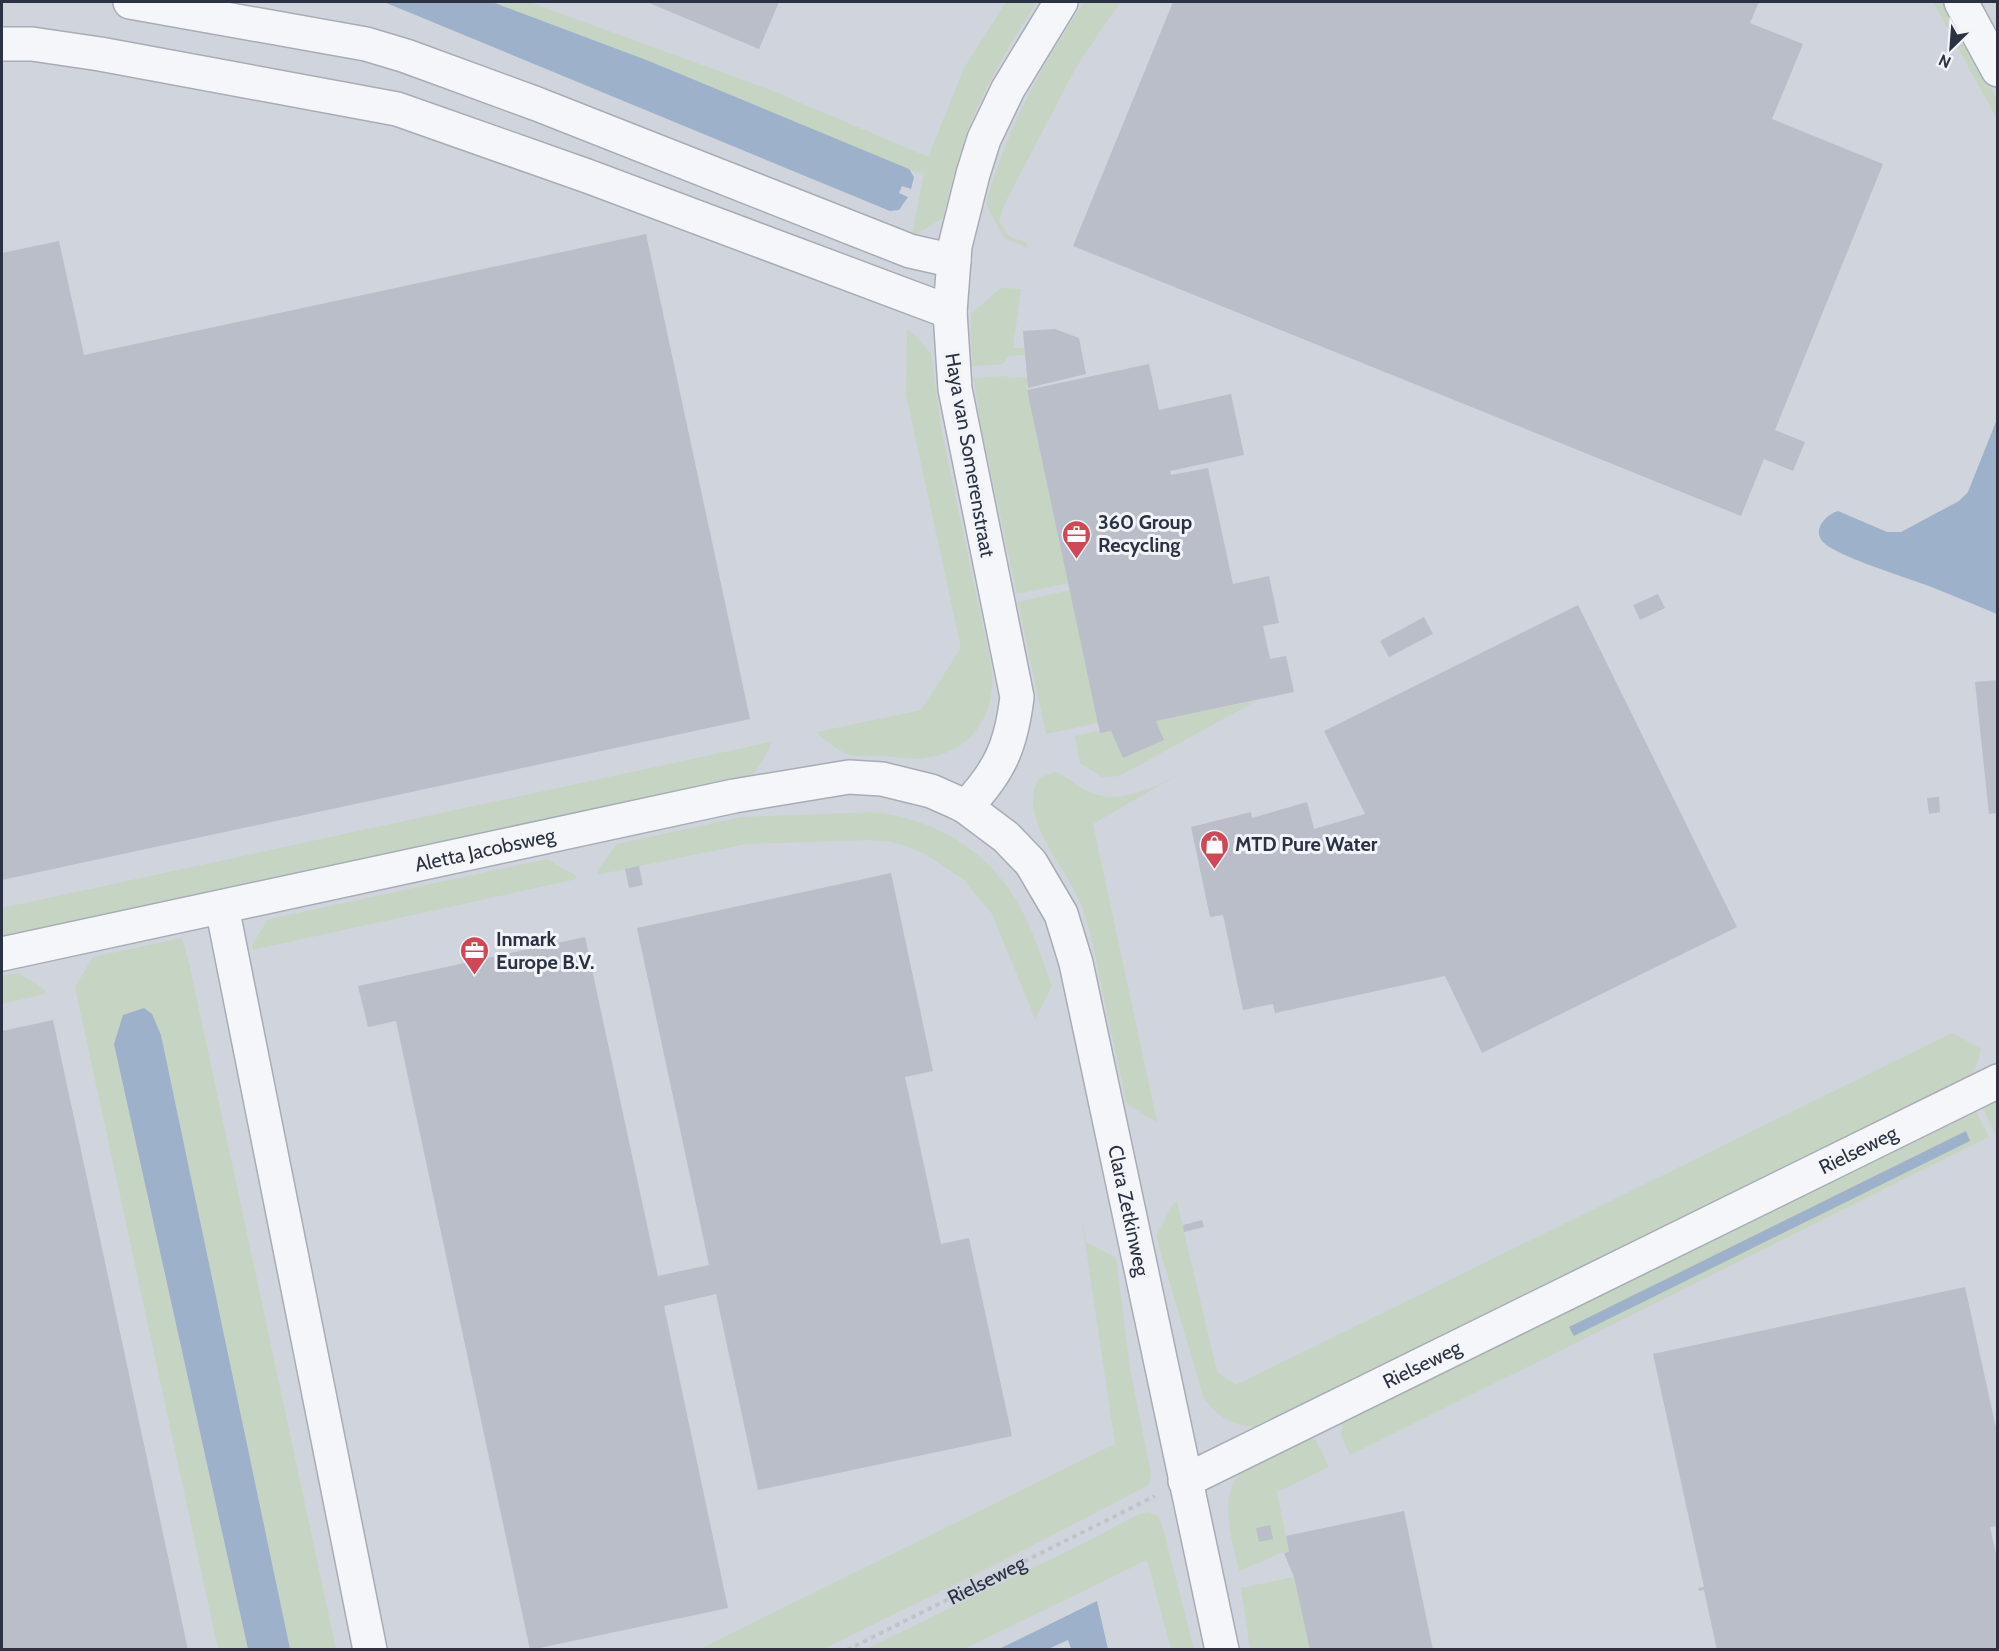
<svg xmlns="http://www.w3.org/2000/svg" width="1999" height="1651" viewBox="0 0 1999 1651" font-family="Cabin,sans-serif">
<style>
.built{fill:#d0d4dc}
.green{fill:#c6d4c3}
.water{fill:#9db1ca}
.building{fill:#b9bec8}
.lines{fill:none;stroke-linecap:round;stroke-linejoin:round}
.minor-casing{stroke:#a7acb5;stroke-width:36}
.path{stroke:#c0c3ca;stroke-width:4;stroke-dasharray:4.5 4.5;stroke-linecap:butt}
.minor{stroke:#f5f6f9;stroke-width:33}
.labels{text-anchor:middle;stroke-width:6;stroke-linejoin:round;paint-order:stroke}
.street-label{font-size:20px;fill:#2a3243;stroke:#f2f4f8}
.poi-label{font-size:20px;font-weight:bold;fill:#2a3243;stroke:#f2f4f8;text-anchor:start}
</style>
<rect width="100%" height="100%" fill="#e2e5ea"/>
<rect class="built" x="2" y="2" width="1995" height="1647"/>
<g class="green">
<path d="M 492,2 L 529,2 L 768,89 L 928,157 L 964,68 L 1006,2 L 1037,2 C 1009,45 983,89 965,137 C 956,164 949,191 943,218 L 915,235 L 912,235 L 924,173 L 912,171 L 649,61 Z"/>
<path d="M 1084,2 L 1120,2 L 1075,69 L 1004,205 L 999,222 L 1010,237 L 1027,243 L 1027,248 L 1004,238 L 986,204 C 1008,124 1040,70 1084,2 Z"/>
<polygon points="1933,2 1945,2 1997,99 1997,119"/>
<polygon points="1001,288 1021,289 1013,348 1025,348 1025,355 1009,356 1003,364 972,366 971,314"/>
<path d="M 907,330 L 912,332 L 931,354 L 942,433 L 991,664 C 998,711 974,752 925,758 C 911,760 897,757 883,756 C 873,755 855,758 847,754 C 837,750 828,742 820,736 L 817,732 L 921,710 L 961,648 L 906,394 Z"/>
<polygon points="1004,376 1011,378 1027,377 1027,390 1068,583 1017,594 980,422 974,378"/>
<polygon points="1070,590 1107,721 1046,734 1018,602"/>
<polygon points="1258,700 1119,776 1102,777 1080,763 1075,736 1110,728 1123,758 1164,740 1156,721"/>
<polygon points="771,742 770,747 754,774 2,936 2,908"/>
<path d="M 1213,754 L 1093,824 L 1157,1122 L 1128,1105 L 1126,1101 C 1118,1062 1109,1023 1101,984 C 1095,954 1090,923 1077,895 C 1062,864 1017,814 1039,778 L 1055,772 C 1068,776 1078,788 1091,793 C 1133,808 1176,774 1213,754 Z"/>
<path d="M 873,812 C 932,819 982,846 1014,897 C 1031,923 1041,957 1052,986 L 1035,1019 L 1046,1045 L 992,914 L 963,879 L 930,857 L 912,848 L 892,842 L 867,840 L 746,844 L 597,875 L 598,870 L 617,844 L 742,817 Z"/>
<polygon points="547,859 575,875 577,879 252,950 252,945 267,921 270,919"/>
<polygon points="182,938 189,963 336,1649 290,1649 161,1035 152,1014 144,1009 114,1044 248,1649 218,1649 75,987 93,957"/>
<polygon points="18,973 45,990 45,994 2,1004 2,976"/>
<path d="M 1952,1033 L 1981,1049 L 1978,1061 L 1969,1080 L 1259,1427 C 1234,1427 1216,1417 1203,1396 L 1156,1236 L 1173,1204 L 1177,1202 L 1217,1372 L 1236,1385 Z"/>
<polygon points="1997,1096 1997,1138 1981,1104"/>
<polygon points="1974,1108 1989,1137 1350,1455 1341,1435 1344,1419"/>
<polygon points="1081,1215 1086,1242 1116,1258 1130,1369 1151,1473 1150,1482 1147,1486 993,1566 823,1649 700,1649 1115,1444"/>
<path d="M 1308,1438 L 1316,1440 L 1329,1467 L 1277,1492 L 1289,1552 L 1281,1553 L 1239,1571 C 1232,1539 1214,1489 1249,1467 C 1268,1455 1289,1447 1308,1438 Z"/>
<polygon points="1149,1512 1158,1516 1162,1525 1194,1649 1171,1649 1147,1560 964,1649 866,1649 1084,1543 1139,1514"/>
<polygon points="1294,1577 1310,1649 1250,1649 1241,1588"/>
</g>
<g class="water">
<polygon points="384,2 492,2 649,61 909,169 914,177 911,189 902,186 899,193 908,197 899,210 890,211"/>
<path d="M 1997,419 L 1997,614 C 1975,605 1952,595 1929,586 C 1908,578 1836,556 1823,542 C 1812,530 1825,515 1838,511 L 1887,532 L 1901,532 L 1959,501 L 1968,492 Z"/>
<polygon points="144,1008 152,1014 161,1035 290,1649 248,1649 114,1044 123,1015"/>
<polygon points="1966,1131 1970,1141 1574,1336 1569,1327"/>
<polygon points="1097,1601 1108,1649 1071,1649 1068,1640 1048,1649 999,1649"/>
</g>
<g class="building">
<polygon points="647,2 779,2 759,49"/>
<polygon points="1173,2 1759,2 1750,23 1803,44 1772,119 1883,164 1775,430 1805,442 1793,471 1764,459 1741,516 1073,246"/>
<polygon points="646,234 750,719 2,880 2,253 59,241 84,355"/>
<polygon points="1055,329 1079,338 1086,374 1028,388 1023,331"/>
<polygon points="1149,364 1159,410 1231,394 1244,455 1170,471 1171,475 1208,468 1233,584 1269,576 1279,623 1263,626 1270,659 1286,656 1294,692 1156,721 1164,740 1123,758 1111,731 1100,733 1027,390"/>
<polygon points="1658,594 1665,608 1640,620 1633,605"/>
<polygon points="1578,605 1737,927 1482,1053 1445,976 1275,1013 1273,1004 1243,1010 1223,915 1210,917 1191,827 1251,812 1252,818 1307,802 1314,829 1365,814 1324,731"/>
<polygon points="1424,617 1433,634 1389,657 1380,641"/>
<polygon points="1998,680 1998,813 1989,814 1975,682"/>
<polygon points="1939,797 1940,812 1929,814 1927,798"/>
<polygon points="639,866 643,885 629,888 625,869"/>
<polygon points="891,873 933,1071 905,1077 941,1244 969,1238 1012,1436 758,1490 716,1294 664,1306 728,1608 530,1650 396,1021 368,1027 358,986 585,937 658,1276 709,1265 637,928"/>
<polygon points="53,1020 106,1267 188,1650 2,1650 2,1031"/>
<polygon points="1202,1220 1204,1227 1184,1232 1183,1225"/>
<polygon points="1965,1287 1998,1437 1998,1526 1990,1527 1998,1563 1998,1650 1717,1650 1704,1590 1699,1591 1698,1588 1704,1587 1653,1354"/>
<polygon points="1404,1511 1433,1650 1310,1650 1294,1577 1284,1553 1289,1552 1286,1536"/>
<polygon points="1270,1525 1273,1539 1259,1542 1256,1528"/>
</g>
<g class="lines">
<defs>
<g id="minor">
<polyline points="130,2 366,44 406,56 537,104 910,251 954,261"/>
<polyline points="1961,2 1998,70"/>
<polyline points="2,44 32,44 100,54 397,109 590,177 950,312"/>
<path d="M 966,807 C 1000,771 1011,746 1017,697 L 955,389 L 950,312 L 955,246 L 973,174 L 984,139 L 1008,89 L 1061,2"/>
<polyline points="222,907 370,1650"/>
<path id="s2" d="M 2,954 L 734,796 L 849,777 L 882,779 L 931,791 L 956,802 L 966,807 L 1006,837 L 1031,863 L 1061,914 L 1076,963 L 1222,1650"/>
<path id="s3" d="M 1185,1481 L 1998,1081"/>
</g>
</defs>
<use href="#minor" class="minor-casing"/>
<path class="path" id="s1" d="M 847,1650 L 1155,1496"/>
<use href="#minor" class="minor"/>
</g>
<defs>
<symbol id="office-pin" viewBox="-11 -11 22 30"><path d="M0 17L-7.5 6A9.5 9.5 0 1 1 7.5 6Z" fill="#d04755" stroke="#f2f4f8"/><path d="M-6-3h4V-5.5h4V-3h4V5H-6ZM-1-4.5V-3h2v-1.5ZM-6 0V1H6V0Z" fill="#fff"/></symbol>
<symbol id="shop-pin" viewBox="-11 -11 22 30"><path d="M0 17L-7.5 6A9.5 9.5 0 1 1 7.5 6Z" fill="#d04755" stroke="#f2f4f8"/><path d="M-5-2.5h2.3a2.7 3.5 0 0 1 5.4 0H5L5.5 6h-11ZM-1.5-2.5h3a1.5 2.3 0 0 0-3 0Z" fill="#fff"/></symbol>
</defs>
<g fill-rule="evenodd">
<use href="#office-pin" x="1060" y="518" width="33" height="45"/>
<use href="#shop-pin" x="1198" y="828" width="33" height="45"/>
<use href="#office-pin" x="458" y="934" width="33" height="45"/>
</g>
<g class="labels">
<g class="street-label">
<text transform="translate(970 455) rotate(80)" y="7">Haya van Somerenstraat</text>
<text dy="7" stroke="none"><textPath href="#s2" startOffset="494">Aletta Jacobsweg</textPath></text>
<text dy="7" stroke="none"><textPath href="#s3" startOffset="750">Rielseweg</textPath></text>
<text dy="7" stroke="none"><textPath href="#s2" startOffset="1437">Clara Zetkinweg</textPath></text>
<text dy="7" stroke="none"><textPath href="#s3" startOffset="264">Rielseweg</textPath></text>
<text dy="7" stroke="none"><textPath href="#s1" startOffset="156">Rielseweg</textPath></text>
</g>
<g class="poi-label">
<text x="1098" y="529">360 Group<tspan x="1098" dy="23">Recycling</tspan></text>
<text x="1235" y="851">MTD Pure Water</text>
<text x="496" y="946">Inmark<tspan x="496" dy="23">Europe B.V.</tspan></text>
</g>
</g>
<rect width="1999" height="1651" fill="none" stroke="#2a3243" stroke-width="6"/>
<g transform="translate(1951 48) rotate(205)" stroke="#f2f4f8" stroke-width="4.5" paint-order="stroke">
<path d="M0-4.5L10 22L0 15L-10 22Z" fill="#2a3243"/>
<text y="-9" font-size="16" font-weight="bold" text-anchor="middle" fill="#2a3243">N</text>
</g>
</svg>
